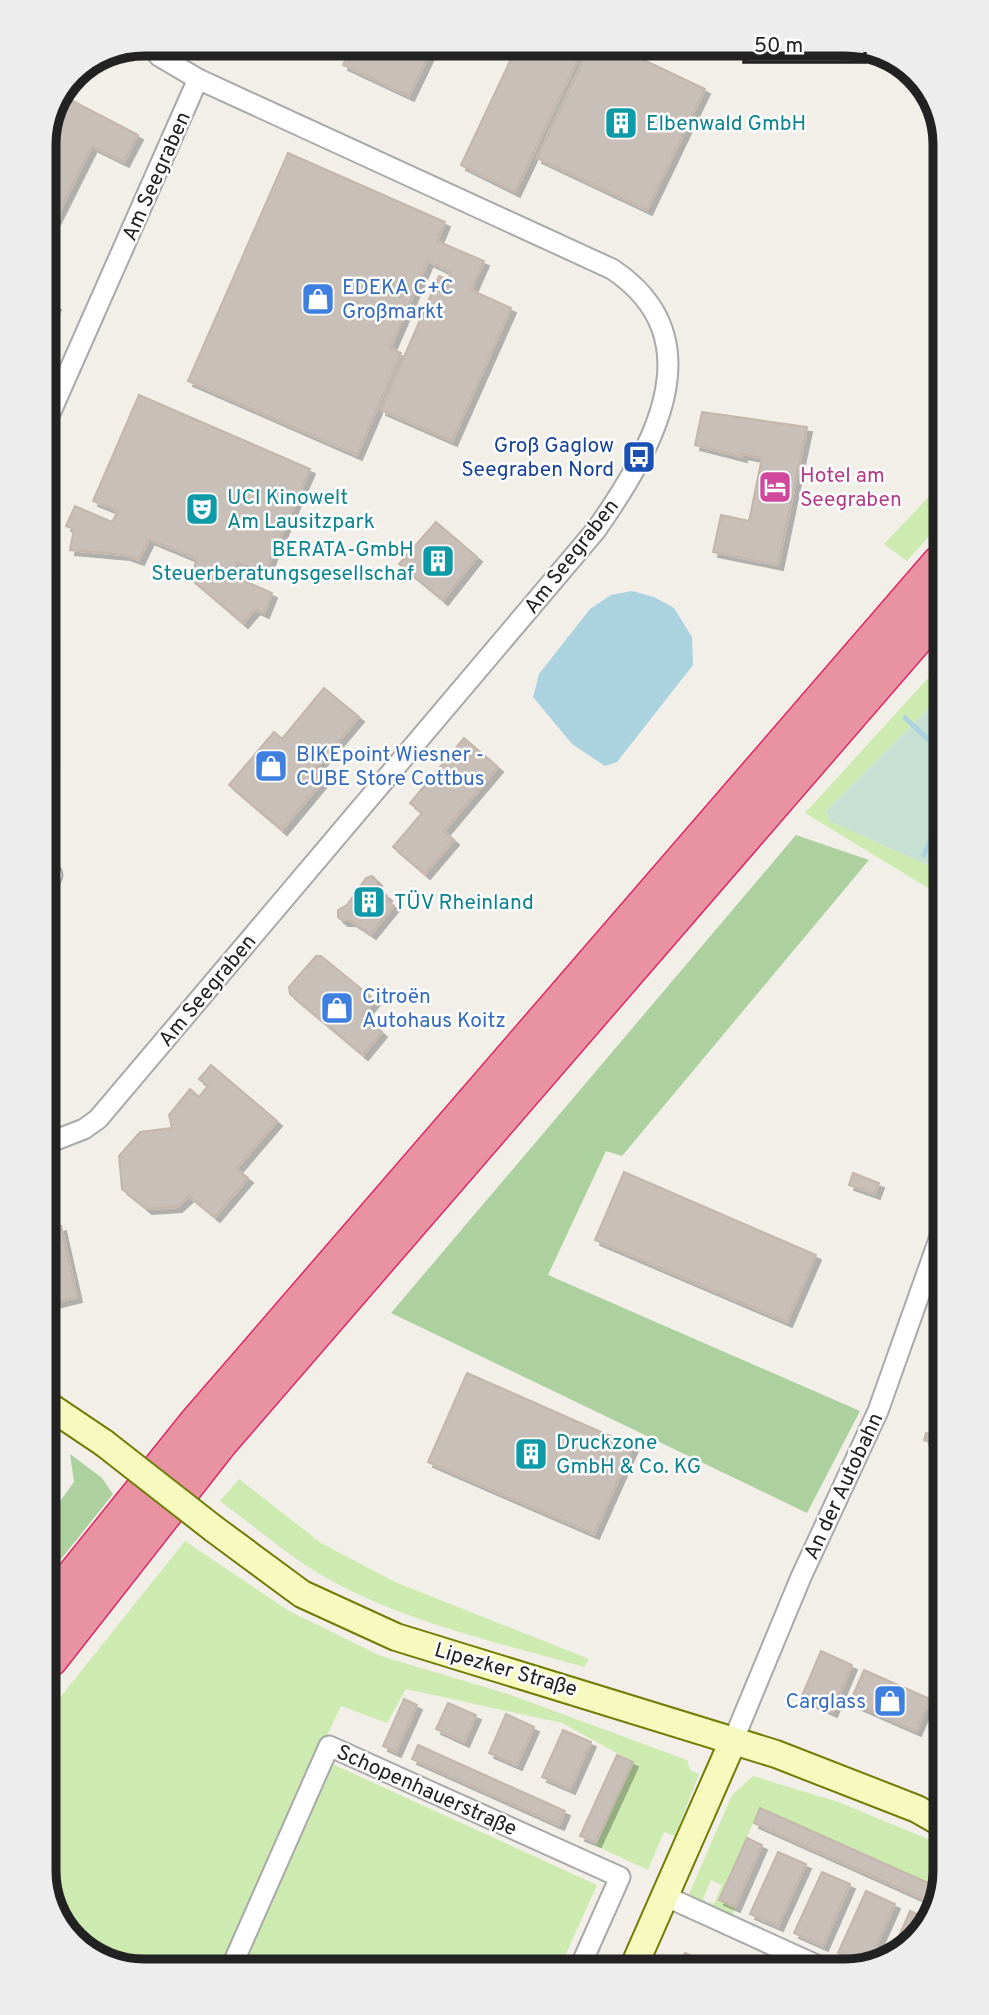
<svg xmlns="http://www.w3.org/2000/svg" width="989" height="2015" viewBox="0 0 989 2015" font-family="Overpass,sans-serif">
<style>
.grass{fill:#cdebb0}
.forest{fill:#add19e}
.wetland{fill:#c6e0d4}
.water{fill:#aad3df}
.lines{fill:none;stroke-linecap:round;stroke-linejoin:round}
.stream{stroke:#aad3df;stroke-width:5}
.building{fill:#c7bfb8;stroke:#c4b6ab;stroke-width:2;filter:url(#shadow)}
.street-casing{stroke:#a9a9a9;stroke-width:23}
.secondary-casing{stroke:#707d05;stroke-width:30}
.highway-casing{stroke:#dc2a67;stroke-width:38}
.street{stroke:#fff;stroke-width:19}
.secondary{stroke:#f7fabf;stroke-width:26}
.highway{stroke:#e892a2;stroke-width:35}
.secondary-bridge-casing{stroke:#707d05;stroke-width:30;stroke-linecap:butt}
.secondary-bridge{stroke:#f7fabf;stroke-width:26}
.labels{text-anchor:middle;stroke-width:5;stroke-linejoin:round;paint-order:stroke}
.culture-label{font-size:21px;fill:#0d838f;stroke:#fff;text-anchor:start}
.street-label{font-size:21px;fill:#222;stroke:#fff}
.shop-label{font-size:21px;fill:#366cbe;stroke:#fff;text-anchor:start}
.transit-label{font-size:21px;fill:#164399;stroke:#fff;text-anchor:end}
.hotel-label{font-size:21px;fill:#b23c85;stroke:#fff;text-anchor:start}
.rim{fill:none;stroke:#222;stroke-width:9}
</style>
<defs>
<filter id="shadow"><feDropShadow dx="5" dy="5" stdDeviation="0" flood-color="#0004"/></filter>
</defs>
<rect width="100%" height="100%" fill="#f2efe9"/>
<g class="grass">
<polygon points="939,486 940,524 907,561 884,544"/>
<polygon points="940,665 940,697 826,811 829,821 941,871 941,896 805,813"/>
<path d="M 239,1479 L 321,1543 L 395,1582 L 589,1659 L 584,1667 C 497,1642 403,1622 323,1576 C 287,1555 254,1526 220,1501 Z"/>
<polygon points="185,1541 289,1611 381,1656 508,1694 687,1760 690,1770 699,1774 675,1836 664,1832 648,1870 596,1846 633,1762 562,1723 406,1689 387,1723 341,1706 317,1757 597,1885 560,1967 137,1971 83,1951 51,1909 50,1710"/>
<polygon points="753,1776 838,1802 945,1846 945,1872 940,1888 760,1808 719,1900 735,1907 732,1917 707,1907 709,1902 714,1904 722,1885 711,1880 703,1899 706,1901 704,1906 693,1901 689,1894 732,1795"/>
</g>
<g class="forest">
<polygon points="796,835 869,860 622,1156 606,1151 548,1275 860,1411 807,1513 391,1313"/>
<polygon points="70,1454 102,1478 113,1494 50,1573 50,1515 74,1482"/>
</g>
<polygon class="wetland" points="940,697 941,871 829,821 826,811"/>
<polygon class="water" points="632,591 654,597 674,608 692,637 693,665 617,762 605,766 572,744 533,697 539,674 590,609 611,595"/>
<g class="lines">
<g class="stream">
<polyline points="905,718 941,751"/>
<polyline points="924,855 941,815"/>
</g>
</g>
<g class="building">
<polygon points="352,44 434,44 409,96 343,65"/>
<polygon points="518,44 585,44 515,192 461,165"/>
<polygon points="591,44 610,44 705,89 647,210 537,158"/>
<polygon points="63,96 138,135 124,162 92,146 53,224 44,219 44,138"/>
<polygon points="288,153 445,222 437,241 484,261 471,290 511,308 452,441 381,410 439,276 448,280 451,272 428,261 390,348 401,353 357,455 188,381"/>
<polygon points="45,300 56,305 45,329"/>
<polygon points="139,395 310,469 264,574 237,562 231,575 272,593 264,613 255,609 243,623 190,578 197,559 149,539 139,560 125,555 70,550 74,529 66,526 75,506 112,522 118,511 93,501"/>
<polygon points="702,412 807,427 778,565 713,552 721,515 749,521 762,458 742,454 742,457 695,445"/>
<polygon points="436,522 477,557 443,600 399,564"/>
<polygon points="324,688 359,717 316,768 326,777 282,830 229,785 274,732 282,739"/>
<polygon points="464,738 498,767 444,831 454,840 425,874 393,847 422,813 410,803"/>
<polygon points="372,876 377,881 377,888 387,896 385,899 394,906 371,934 351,921 343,921 338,917 338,910 347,905 366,878"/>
<polygon points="316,956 321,956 375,1000 362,1015 382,1032 363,1055 290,994 289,987"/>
<polygon points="211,1065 277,1121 236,1169 248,1178 215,1217 189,1196 177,1207 147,1209 122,1189 119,1156 140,1132 172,1128 169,1115 190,1089 199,1097 208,1086 199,1079"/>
<polygon points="624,1172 816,1255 787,1322 595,1240"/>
<polygon points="853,1173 879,1183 875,1194 849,1185"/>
<polygon points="61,1226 77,1297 49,1304 48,1230"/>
<polygon points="467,1373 633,1446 594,1534 428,1462"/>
<polygon points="926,1433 943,1439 941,1446 924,1440"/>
<polygon points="821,1651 852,1665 832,1712 801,1698"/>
<polygon points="864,1670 930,1699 916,1731 850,1702"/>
<polygon points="404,1699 417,1705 396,1752 383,1746"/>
<polygon points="448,1703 476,1715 464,1742 436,1729"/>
<polygon points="506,1714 534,1727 517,1765 489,1753"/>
<polygon points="563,1730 591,1742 570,1789 542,1777"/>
<polygon points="418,1745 565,1811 559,1825 412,1759"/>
<polygon points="617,1755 633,1762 596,1842 580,1836"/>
<polygon points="760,1808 935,1886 928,1901 754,1823"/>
<polygon points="747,1838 762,1845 735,1907 719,1900"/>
<polygon points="778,1852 806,1864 778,1926 750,1914"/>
<polygon points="822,1872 850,1884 823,1946 794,1933"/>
<polygon points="866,1891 895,1904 868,1964 863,1964 838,1953"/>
<polygon points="910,1911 930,1920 928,1927 889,1959"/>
<polygon points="685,1953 710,1964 709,1965 679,1966"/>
</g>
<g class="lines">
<defs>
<g id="street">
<polyline points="45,425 198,79"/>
<polyline points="47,873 52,875 47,885"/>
<path d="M 48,1143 L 84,1129 L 98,1119 L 596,530 C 652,450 717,339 612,269 L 198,79 L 159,56 L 149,44"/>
<polyline points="733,1741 801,1577 878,1411 943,1228"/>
<polyline points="665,1896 814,1964"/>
<polyline points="230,1970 329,1746 620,1877 580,1967"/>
</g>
<g id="secondary">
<polyline points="49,1406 104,1443"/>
<polyline points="214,1529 302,1594 396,1637 776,1754 917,1809 945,1825"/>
<polyline points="634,1966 733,1741"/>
</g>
<g id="highway">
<polyline points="50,1606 197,1423 940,563"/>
<polyline points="50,1659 220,1442 940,610"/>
</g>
</defs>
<use href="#street" class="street-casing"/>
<use href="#secondary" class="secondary-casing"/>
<use href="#highway" class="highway-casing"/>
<use href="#street" class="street"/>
<use href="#secondary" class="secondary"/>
<use href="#highway" class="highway"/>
<defs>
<polyline id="secondary-bridge" points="104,1443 214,1529"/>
</defs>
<use href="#secondary-bridge" class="secondary-bridge-casing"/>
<use href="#secondary-bridge" class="secondary-bridge"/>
</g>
<defs>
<symbol id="building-square" viewBox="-11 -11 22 22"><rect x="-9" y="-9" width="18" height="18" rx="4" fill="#0f9aa8" stroke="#fff"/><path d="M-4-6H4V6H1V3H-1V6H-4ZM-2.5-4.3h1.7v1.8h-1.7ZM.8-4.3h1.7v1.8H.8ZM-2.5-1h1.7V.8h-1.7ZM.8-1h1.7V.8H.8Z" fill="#fff"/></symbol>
<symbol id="shop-square" viewBox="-11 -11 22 22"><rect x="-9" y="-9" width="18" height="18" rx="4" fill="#3f7fe0" stroke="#fff"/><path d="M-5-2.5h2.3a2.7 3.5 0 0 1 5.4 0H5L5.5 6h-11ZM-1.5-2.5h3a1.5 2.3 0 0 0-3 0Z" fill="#fff"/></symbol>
<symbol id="bus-square" viewBox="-11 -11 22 22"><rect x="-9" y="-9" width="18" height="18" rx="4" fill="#1a4fb4" stroke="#fff"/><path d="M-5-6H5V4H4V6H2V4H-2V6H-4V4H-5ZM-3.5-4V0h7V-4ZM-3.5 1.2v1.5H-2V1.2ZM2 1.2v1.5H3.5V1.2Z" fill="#fff"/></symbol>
<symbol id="hotel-square" viewBox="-11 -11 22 22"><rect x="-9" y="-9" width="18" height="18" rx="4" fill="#d1479c" stroke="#fff"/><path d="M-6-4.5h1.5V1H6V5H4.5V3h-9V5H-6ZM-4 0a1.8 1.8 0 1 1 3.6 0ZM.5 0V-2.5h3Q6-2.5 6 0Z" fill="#fff"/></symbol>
<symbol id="theatre-square" viewBox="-11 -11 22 22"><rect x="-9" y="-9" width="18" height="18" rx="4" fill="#0f9aa8" stroke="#fff"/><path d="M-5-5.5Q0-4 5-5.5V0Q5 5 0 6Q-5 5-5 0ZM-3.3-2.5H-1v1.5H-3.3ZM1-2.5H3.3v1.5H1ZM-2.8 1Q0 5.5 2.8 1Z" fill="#fff"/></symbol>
</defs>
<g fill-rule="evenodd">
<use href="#building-square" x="602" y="104" width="38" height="38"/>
<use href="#shop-square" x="299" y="280" width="38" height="38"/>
<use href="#bus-square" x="620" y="438" width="38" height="38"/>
<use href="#hotel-square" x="756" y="468" width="38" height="38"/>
<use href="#theatre-square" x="183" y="490" width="38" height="38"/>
<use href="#building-square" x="419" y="542" width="38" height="38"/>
<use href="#shop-square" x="252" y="747" width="38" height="38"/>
<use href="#building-square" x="350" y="883" width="38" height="38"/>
<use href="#shop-square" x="318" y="989" width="38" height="38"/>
<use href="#building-square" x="512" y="1435" width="38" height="38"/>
<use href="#shop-square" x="871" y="1682" width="38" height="38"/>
</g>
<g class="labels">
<g class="culture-label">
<text x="646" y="130">Elbenwald GmbH</text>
<text x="227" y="504">UCI Kinowelt<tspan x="227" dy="24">Am Lausitzpark</tspan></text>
<text x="414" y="556" text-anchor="end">BERATA-GmbH<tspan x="414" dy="24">Steuerberatungsgesellschaf</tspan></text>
<text x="394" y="909">TÜV Rheinland</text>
<text x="556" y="1449">Druckzone<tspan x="556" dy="24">GmbH &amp; Co. KG</tspan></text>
</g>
<g class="street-label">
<text transform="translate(156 176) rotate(-66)" y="7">Am Seegraben</text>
<text transform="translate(571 556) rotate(-52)" y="7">Am Seegraben</text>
<text transform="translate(207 990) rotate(-50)" y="7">Am Seegraben</text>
<text transform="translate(843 1486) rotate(-65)" y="7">An der Autobahn</text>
<text transform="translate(506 1669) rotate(16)" y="7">Lipezker Straße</text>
<text transform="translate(427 1790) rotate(24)" y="7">Schopenhauerstraße</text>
</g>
<g class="shop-label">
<text x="342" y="294">EDEKA C+C<tspan x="342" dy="24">Großmarkt</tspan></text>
<text x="296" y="761">BIKEpoint Wiesner -<tspan x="296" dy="24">CUBE Store Cottbus</tspan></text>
<text x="362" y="1003">Citroën<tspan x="362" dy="24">Autohaus Koitz</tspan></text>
<text x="866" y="1708" text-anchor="end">Carglass</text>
</g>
<g class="transit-label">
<text x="614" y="452">Groß Gaglow<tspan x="614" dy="24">Seegraben Nord</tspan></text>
</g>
<g class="hotel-label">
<text x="800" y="482">Hotel am<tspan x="800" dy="24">Seegraben</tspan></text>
</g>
</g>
<path d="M0 0H989V2015H0ZM144 56H845A88 88 0 0 1 933 144V1871A88 88 0 0 1 845 1959H144A88 88 0 0 1 56 1871V144A88 88 0 0 1 144 56Z" fill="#ededed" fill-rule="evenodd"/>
<path class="rim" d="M144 56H845A88 88 0 0 1 933 144V1871A88 88 0 0 1 845 1959H144A88 88 0 0 1 56 1871V144A88 88 0 0 1 144 56Z"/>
<path d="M744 52v10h121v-10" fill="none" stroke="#222222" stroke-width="3.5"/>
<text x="754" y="52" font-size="21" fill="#222222" stroke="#ffffff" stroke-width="5" paint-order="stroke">50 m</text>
</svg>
